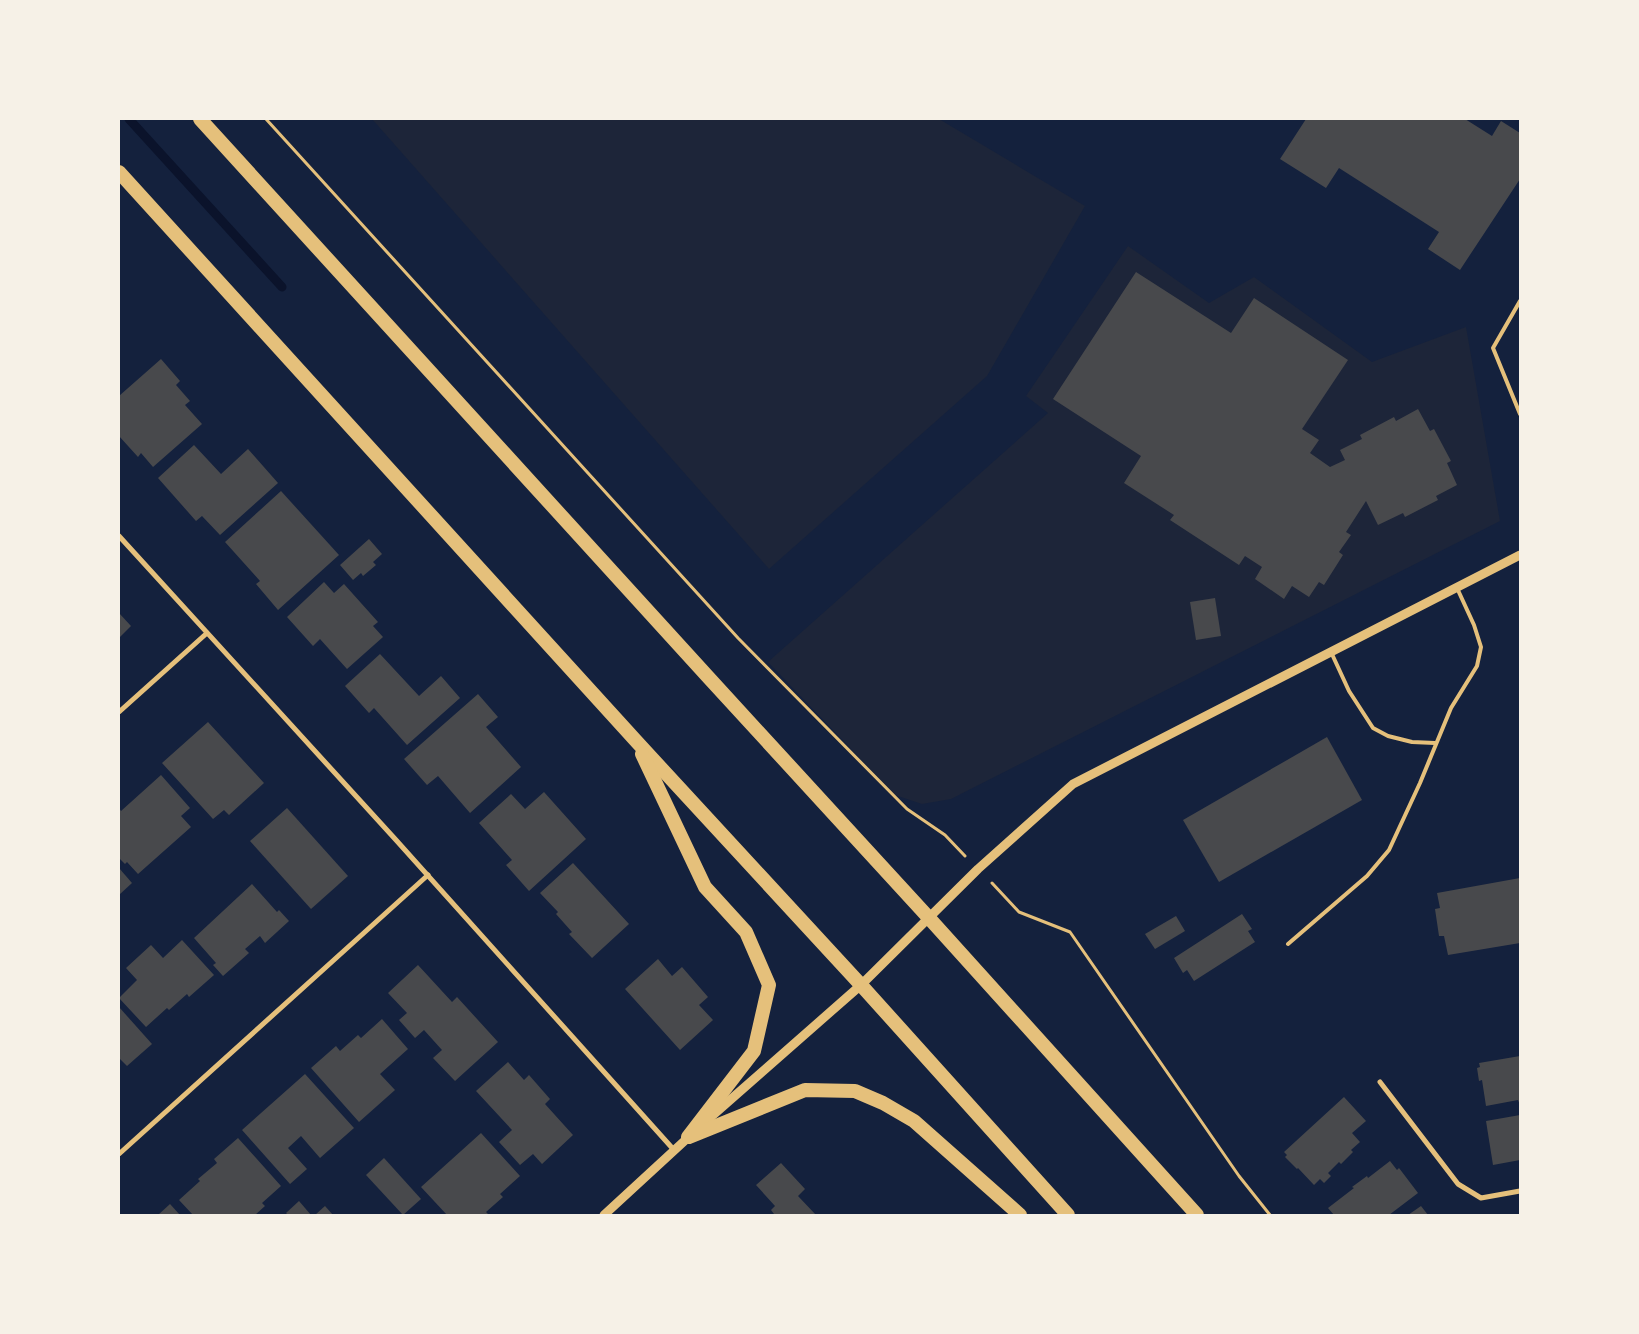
<svg xmlns="http://www.w3.org/2000/svg" width="1639" height="1334" viewBox="0 0 1639 1334" font-family="'Roboto Serif',serif">
<style>
.green{fill:#1d2539}
.lines{fill:none;stroke-linecap:round;stroke-linejoin:round}
.stream{stroke:#0b132b;stroke-width:9}
.building{fill:#48494c}
.path{stroke:#e5c07b;stroke-width:3}
.service{stroke:#e5c07b;stroke-width:4}
.minor{stroke:#e5c07b;stroke-width:5}
.tertiary{stroke:#e5c07b;stroke-width:9}
.trunk{stroke:#e5c07b;stroke-width:14}
</style>
<rect width="100%" height="100%" fill="#14213d"/>
<g class="green">
<polygon points="372,119 939,119 1085,206 987,376 769,569"/>
<polygon points="1128,246 1209,303 1254,277 1372,362 1466,327 1500,521 951,799 922,804 895,795 768,662 1048,413 1026,396"/>
</g>
<g class="lines">
<polyline class="stream" points="129,119 282,287"/>
</g>
<g class="building">
<polygon points="1306,119 1465,119 1492,136 1501,121 1520,133 1520,179 1460,270 1428,249 1439,232 1339,168 1326,188 1280,159"/>
<polygon points="1136,272 1231,333 1254,298 1348,360 1302,429 1319,440 1310,453 1330,467 1345,460 1340,450 1362,439 1360,435 1394,417 1396,421 1418,409 1430,431 1434,429 1451,461 1447,463 1457,485 1436,496 1438,500 1405,517 1403,513 1378,525 1366,501 1346,532 1351,535 1339,552 1343,555 1324,585 1319,582 1309,597 1292,586 1284,599 1255,579 1262,567 1245,556 1239,565 1170,520 1174,515 1124,483 1141,456 1053,399"/>
<polygon points="161,359 180,381 176,385 190,401 185,405 202,424 153,467 141,453 138,457 119,436 119,396"/>
<polygon points="194,445 221,474 248,449 278,483 220,535 202,516 196,521 158,478"/>
<polygon points="281,491 339,555 278,610 256,584 260,581 225,542"/>
<polygon points="369,539 382,554 373,562 376,565 363,576 361,573 353,580 340,565"/>
<polygon points="324,582 334,593 344,584 378,622 373,626 383,637 347,669 320,639 313,646 287,617"/>
<polygon points="1215,598 1221,636 1196,640 1190,602"/>
<polygon points="119,613 131,626 119,638"/>
<polygon points="380,654 419,696 441,676 460,698 407,745 374,708 369,713 345,686"/>
<polygon points="478,694 498,717 486,727 521,767 470,813 438,776 427,785 404,759"/>
<polygon points="208,722 264,783 229,815 224,810 213,819 162,763"/>
<polygon points="1327,737 1362,800 1219,882 1183,820"/>
<polygon points="161,775 190,808 181,816 191,827 138,874 127,862 125,864 119,858 119,808 121,811"/>
<polygon points="544,792 586,839 529,891 506,865 512,860 479,823 511,794 525,809"/>
<polygon points="287,808 348,876 311,909 250,841"/>
<polygon points="573,863 629,924 592,958 569,934 572,932 556,914 558,912 540,893"/>
<polygon points="119,868 132,883 119,895"/>
<polygon points="1520,878 1520,943 1448,955 1444,936 1439,936 1435,909 1440,908 1437,893"/>
<polygon points="252,884 277,912 279,910 289,921 265,943 260,936 245,949 249,953 223,976 213,965 216,963 194,938"/>
<polygon points="1242,914 1252,929 1248,931 1255,942 1194,981 1187,970 1183,973 1174,958"/>
<polygon points="1176,916 1185,931 1155,949 1145,934"/>
<polygon points="182,940 214,975 189,997 187,994 169,1010 167,1008 146,1027 119,998 137,980 126,968 151,945 163,958"/>
<polygon points="658,959 672,976 682,967 708,997 699,1005 713,1020 680,1050 625,989"/>
<polygon points="418,965 452,1002 457,997 498,1042 455,1081 433,1058 442,1050 424,1030 415,1038 399,1020 407,1013 388,993"/>
<polygon points="119,1007 152,1044 127,1066 119,1058"/>
<polygon points="382,1019 408,1049 380,1074 395,1090 359,1122 311,1068 336,1046 340,1051 358,1035 361,1038"/>
<polygon points="1520,1056 1520,1105 1518,1100 1486,1106 1482,1080 1479,1081 1477,1068 1480,1067 1479,1063"/>
<polygon points="508,1062 524,1080 529,1075 550,1099 545,1104 573,1135 542,1164 533,1154 520,1165 499,1142 512,1130 476,1091"/>
<polygon points="305,1074 354,1128 320,1158 301,1136 288,1148 307,1169 290,1184 242,1130"/>
<polygon points="1344,1097 1366,1121 1352,1133 1360,1142 1351,1150 1353,1152 1341,1164 1339,1162 1328,1173 1331,1176 1324,1183 1320,1179 1314,1185 1298,1168 1297,1169 1285,1157 1287,1155 1284,1152"/>
<polygon points="1520,1115 1520,1160 1493,1165 1486,1121"/>
<polygon points="481,1133 520,1176 500,1194 503,1197 486,1212 489,1215 447,1215 421,1187"/>
<polygon points="238,1138 281,1186 262,1203 265,1206 255,1215 193,1215 179,1200 200,1181 198,1179 217,1163 214,1159"/>
<polygon points="384,1158 421,1199 403,1215 366,1175"/>
<polygon points="1390,1161 1397,1170 1399,1168 1418,1193 1389,1215 1334,1215 1328,1208 1354,1188 1352,1187 1367,1176 1368,1178"/>
<polygon points="781,1163 805,1189 798,1196 816,1215 773,1215 774,1214 771,1210 775,1206 756,1185"/>
<polygon points="299,1201 311,1215 288,1215 286,1213"/>
<polygon points="170,1204 180,1215 158,1215"/>
<polygon points="325,1206 333,1215 315,1215"/>
<polygon points="1421,1206 1428,1215 1408,1215"/>
</g>
<g class="lines">
<g class="path">
<polyline points="266,119 738,638 907,809 945,835 965,856"/>
<polyline points="992,883 1019,912 1070,932 1239,1176 1270,1215"/>
</g>
<g class="service">
<polyline points="1520,301 1493,348 1520,414"/>
<polyline points="1331,652 1349,691 1373,728 1388,736 1412,742 1435,743"/>
<polyline points="1288,944 1367,876 1389,850 1420,783 1451,708 1477,666 1481,647 1474,625 1457,588"/>
</g>
<g class="minor">
<polyline points="119,536 396,840 674,1150"/>
<polyline points="119,712 207,633"/>
<polyline points="1380,1082 1458,1184 1481,1198 1520,1191"/>
<polyline points="119,1154 428,875"/>
</g>
<g class="tertiary">
<polyline points="705,1122 861,985 978,869 1073,784 1520,555"/>
<polyline points="604,1215 692,1134"/>
</g>
<g class="trunk">
<polyline points="200,119 709,678 929,918 1197,1215"/>
<polyline points="119,172 637,742 861,985 1068,1215"/>
<polyline points="642,754 705,887 746,932 769,985 754,1051 688,1137"/>
<polyline points="689,1137 805,1090 855,1091 883,1103 914,1121 1020,1215"/>
</g>
</g>
<rect width="1639" height="1334" fill="none" stroke="#f6f1e7" stroke-width="240"/>
</svg>
